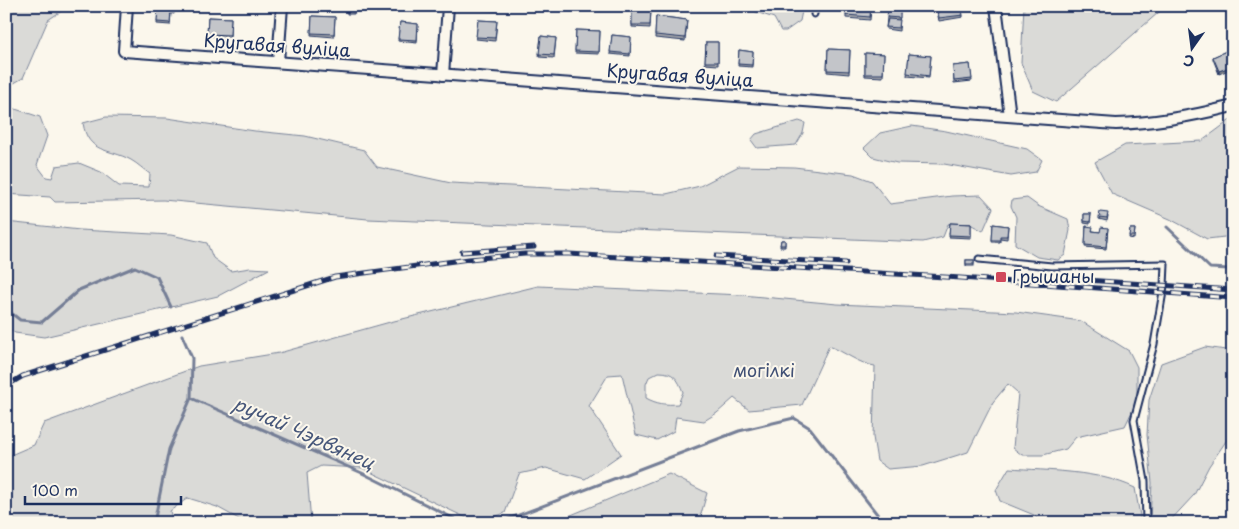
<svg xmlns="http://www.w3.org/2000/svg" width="1239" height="529" viewBox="0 0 1239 529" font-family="'Playpen Sans',sans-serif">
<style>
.green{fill:#dadad7;stroke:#7a849a;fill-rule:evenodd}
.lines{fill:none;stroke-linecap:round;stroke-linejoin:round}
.stream{stroke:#747e96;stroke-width:3}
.lane-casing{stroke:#1b2f5e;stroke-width:9}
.street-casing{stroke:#1b2f5e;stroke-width:14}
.lane{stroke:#fbf7ec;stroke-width:5}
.street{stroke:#fbf7ec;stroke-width:10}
.rail-casing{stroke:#1b2f5e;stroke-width:5}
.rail{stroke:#fbf7ec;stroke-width:3;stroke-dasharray:9;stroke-linecap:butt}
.wall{fill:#a8a9ad;stroke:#1b2f5e}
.shaded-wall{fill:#888a8d;stroke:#1b2f5e}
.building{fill:#c3c5c9;stroke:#1b2f5e}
.poi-dot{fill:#d1495b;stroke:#fbf7ec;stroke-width:2}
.labels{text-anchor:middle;stroke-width:4;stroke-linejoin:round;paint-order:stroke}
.street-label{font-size:18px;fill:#1b2f5e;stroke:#fbf7ec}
.poi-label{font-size:18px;fill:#1b2f5e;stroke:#fbf7ec;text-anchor:start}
.park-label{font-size:18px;fill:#415176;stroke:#fbf7ec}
.water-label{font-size:19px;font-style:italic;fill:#47577a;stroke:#fbf7ec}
</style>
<rect width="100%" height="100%" fill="#fbf7ec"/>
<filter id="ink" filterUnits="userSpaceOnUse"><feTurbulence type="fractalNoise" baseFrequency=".02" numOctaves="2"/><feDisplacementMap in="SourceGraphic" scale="10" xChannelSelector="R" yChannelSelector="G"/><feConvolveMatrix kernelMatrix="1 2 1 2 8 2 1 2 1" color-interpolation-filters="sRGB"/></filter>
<g filter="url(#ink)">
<g class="green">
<polygon points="6,6 69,6 48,20 23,78 7,87"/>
<polygon points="745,6 803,6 800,21 786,31 781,31 774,18 750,10"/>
<polygon points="1024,6 1166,6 1056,102 1033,91 1021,63"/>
<path d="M 6,106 L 40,117 L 47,136 L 37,165 L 46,177 L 52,178 L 56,166 L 79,163 L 101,172 L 119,186 L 149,187 L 150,174 C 144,170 138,164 131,160 C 109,148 88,154 83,123 L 106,117 L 167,118 L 255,131 L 305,136 L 364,150 L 377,167 L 451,183 L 666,194 L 700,186 L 739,166 L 794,167 L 853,174 L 872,181 L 890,204 L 952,196 L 981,195 L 993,208 L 983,231 L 970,224 L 948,224 L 943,237 L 923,242 L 368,219 L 163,200 L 55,202 L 50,197 L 6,194 Z"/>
<polygon points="1233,118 1233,236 1207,239 1170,219 1112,194 1095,162 1125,145 1202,141"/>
<polygon points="799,121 805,123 803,133 796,145 757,148 751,140 756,134"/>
<polygon points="912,126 946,131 1027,149 1042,160 1036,172 1011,176 944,164 897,163 873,157 864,148 880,133"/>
<polygon points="1027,198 1038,206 1068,219 1070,230 1065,255 1058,260 1037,257 1015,244 1016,217 1011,206 1012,200"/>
<polygon points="6,222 80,230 171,235 207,243 213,258 231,271 250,268 269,269 218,296 44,337 15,333 6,327"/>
<path d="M 538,286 L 742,295 L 837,304 L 1016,312 L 1081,321 L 1129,351 L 1137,367 L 1137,401 L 1125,426 L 1076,437 L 1066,449 L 1043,455 L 1022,455 L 1013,448 L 1018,393 L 1008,384 L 993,402 L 968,452 L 923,466 L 888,469 L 877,461 L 873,437 L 875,366 C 859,364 845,352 829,346 L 802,405 L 749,410 L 734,398 L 717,413 L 704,421 L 676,417 L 674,431 L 657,440 L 636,435 L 622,374 L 608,375 L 589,406 L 621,454 L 585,479 L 546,468 L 519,474 L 505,513 L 477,523 L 362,468 L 321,466 L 307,473 L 311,523 L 246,523 L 217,507 L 188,498 L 170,511 L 173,523 L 6,523 L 6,457 L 34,445 L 44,423 L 199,366 L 279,353 L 390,322 ZM 659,372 C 674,372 678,379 683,392 L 678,404 C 666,405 657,404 646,398 L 646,384 L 649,377 Z"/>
<polygon points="1205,347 1233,351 1233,431 1209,466 1194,495 1168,523 1153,523 1150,519 1152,483 1147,435 1149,400 1161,363"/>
<path d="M 1009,468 C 1050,471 1097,470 1135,488 L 1140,516 L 1139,523 L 1041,523 L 1034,515 L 1000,501 L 996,490 Z"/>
<polygon points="669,474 707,493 701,514 694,523 552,523"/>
</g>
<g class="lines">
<g class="stream">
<polyline points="1167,227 1210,268 1229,269"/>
<polyline points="6,309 20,320 42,322 79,290 135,267 157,277 171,307"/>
<polyline points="182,335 192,358 191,398 362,473 463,523"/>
<polyline points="154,523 169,449 191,398"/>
<polyline points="498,523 739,431 794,418 810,428 884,523"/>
</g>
<defs>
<g id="lane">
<polyline points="814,14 815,6"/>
<polyline points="979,259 1052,266 1165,264 1164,286 1154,344 1134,420 1145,481 1146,523"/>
</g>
<g id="street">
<path d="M 127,6 L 124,51 L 1116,124 C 1157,123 1193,116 1233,106"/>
<polyline points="996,6 1010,116"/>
<polyline points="278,62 282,6"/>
<polyline points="443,75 448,6"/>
</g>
</defs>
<use href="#lane" class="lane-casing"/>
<use href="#street" class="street-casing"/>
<use href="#lane" class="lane"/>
<use href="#street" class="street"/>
<defs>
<g id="rail">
<polyline points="462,252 534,247"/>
<polyline points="716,256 846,263"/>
<polyline points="1086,280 1233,290"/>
<polyline points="6,386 23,376 335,277 469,259 525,254 569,254 961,278 1233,298"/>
</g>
</defs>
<use href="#rail" class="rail-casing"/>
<use href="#rail" class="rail"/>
</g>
<g class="wall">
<polygon points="158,6 175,6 174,14 171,13 170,25 157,24"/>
<polygon points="347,6 355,6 354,14 347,14"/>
<polygon points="482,6 497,6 497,11 482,10"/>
<polygon points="685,6 700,6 700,8 685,7"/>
<polygon points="846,6 871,6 870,20 846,18"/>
<polygon points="936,6 963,15 963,17 939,21"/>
<polygon points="632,10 651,10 650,28 632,27"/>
<polygon points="900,10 899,31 886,29 887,17"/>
<polygon points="312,16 335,17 334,37 311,35"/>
<polygon points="656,16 687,20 685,41 655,38"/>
<polygon points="208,17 231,18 230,37 207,36"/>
<polygon points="478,20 497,21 495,41 476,39"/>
<polygon points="400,22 418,24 417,43 398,41"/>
<polygon points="576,30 600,31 599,54 575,53"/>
<polygon points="612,35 631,37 630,56 610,54"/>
<polygon points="541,36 556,38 554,58 539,57"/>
<polygon points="706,42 718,42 718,65 705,64"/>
<polygon points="1233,48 1219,74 1213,59 1213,57"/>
<polygon points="828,49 850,50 849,74 827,72"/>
<polygon points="739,50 753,52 752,67 738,66"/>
<polygon points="865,53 884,54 883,77 865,76"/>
<polygon points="909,54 931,56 929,78 907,76"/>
<polygon points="970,64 972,81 954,83 953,66"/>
<polygon points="1084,214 1091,214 1090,224 1084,223"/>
<polygon points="1108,216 1107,221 1099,219 1099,217"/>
<polygon points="950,223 971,224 971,238 949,237"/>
<polygon points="993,224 1008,226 1007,239 1000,238 1000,242 992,242"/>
<polygon points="1086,226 1093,231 1100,232 1108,228 1106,249 1085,247"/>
<polygon points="1130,229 1135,229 1134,239 1129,238"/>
<polygon points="781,240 785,240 785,247 780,247"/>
<rect x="966" y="260" width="8" height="6"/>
</g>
<polygon class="shaded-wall" points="1233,66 1233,68 1219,74 1219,71"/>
<g class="building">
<polygon points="158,6 175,6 174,11 171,11 170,23 157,22"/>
<polygon points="347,6 355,6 354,12 347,11"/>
<polygon points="482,6 497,6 497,9 482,8"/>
<polygon points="846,6 871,6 870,17 846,15"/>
<polygon points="937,6 961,6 963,15 939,18"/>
<polygon points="888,9 900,10 900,18 887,17"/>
<polygon points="632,10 651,10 650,25 632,25"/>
<polygon points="312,16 335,17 334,34 311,33"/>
<polygon points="656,16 687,20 685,38 655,35"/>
<polygon points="208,17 231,18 230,35 207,34"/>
<polygon points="888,19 900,20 899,28 886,27"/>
<polygon points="478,20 497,21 495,38 476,37"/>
<polygon points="400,22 418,24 417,40 398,39"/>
<polygon points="576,30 600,31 599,52 575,51"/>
<polygon points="612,35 631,37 630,54 610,52"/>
<polygon points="541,36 556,38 554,55 539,54"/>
<polygon points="706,42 718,42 718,62 705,62"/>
<polygon points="1233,48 1233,66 1219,71 1213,57"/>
<polygon points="828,49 850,50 849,71 827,70"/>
<polygon points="739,50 753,52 752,65 738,64"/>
<polygon points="865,53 884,54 883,74 865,74"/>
<polygon points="909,54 931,56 929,76 907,73"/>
<polygon points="970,64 972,79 954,81 953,66"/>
<polygon points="1100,212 1108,213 1107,218 1099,217"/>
<polygon points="1084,214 1091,214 1090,222 1084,221"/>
<polygon points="950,223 971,224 971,236 949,235"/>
<polygon points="993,224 1008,226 1007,236 1000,236 1000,240 992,240"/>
<polygon points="1086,226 1093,227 1092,231 1100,232 1101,227 1108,228 1106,247 1085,245"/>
<polygon points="1130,229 1135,229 1134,236 1129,236"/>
<polygon points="781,240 785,240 785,245 780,245"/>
<rect x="966" y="260" width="8" height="4"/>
</g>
</g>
<rect class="poi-dot" x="995" y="271" width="12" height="12" rx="2.5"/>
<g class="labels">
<g class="street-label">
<text transform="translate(277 46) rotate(4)" y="6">Кругавая вуліца</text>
<text transform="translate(680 76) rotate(4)" y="6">Кругавая вуліца</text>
</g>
<g class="poi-label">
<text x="1012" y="283">Грышаны</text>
</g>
<g class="park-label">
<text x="764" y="377">могілкі</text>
</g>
<g class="water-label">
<text transform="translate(304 433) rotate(24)" y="7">ручай Чэрвянец</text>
</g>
</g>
<rect width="1239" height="529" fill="none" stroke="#fbf7ec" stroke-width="25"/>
<rect x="12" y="12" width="1214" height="504" fill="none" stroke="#1b2f5e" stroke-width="2" filter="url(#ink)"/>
<g transform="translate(1192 48) rotate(194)" stroke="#fbf7ec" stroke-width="4" paint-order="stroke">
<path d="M0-4L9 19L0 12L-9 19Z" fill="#1b2f5e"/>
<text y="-8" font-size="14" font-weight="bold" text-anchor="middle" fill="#1b2f5e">С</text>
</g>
<path d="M25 496v8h156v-8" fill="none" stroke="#1b2f5e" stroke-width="2.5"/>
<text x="32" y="496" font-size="15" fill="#1b2f5e" stroke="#fbf7ec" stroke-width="4" paint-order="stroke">100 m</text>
</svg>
